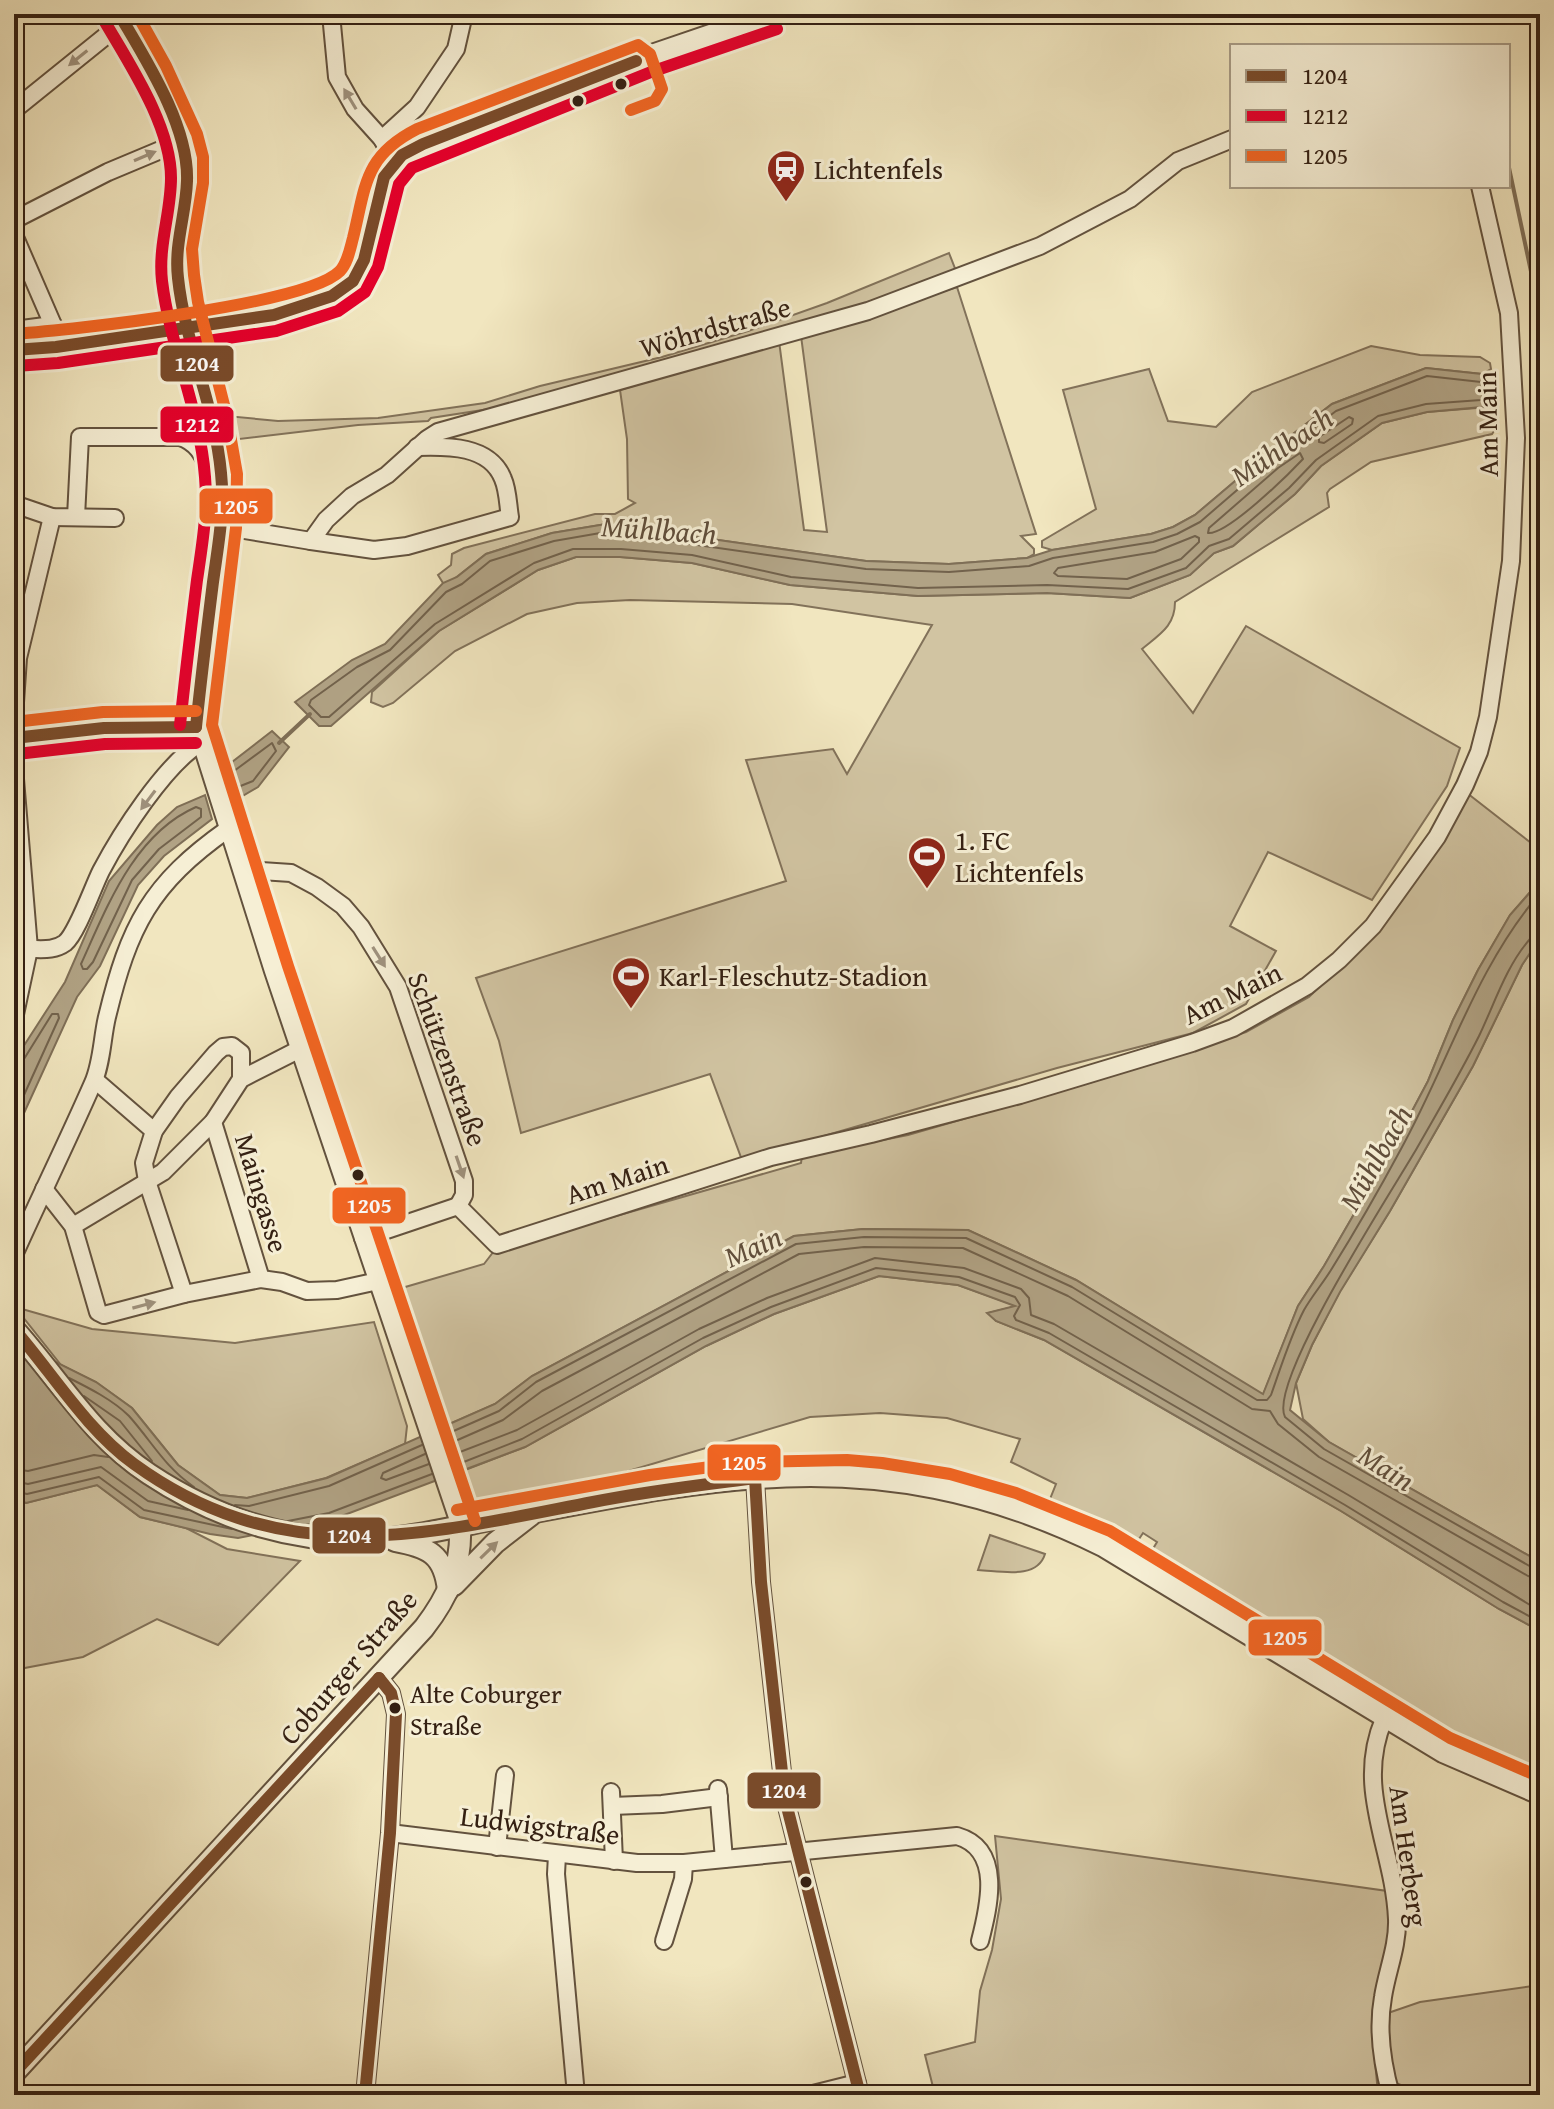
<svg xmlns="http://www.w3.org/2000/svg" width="1554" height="2109" viewBox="0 0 1554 2109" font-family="'Gentium Book Plus',serif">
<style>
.green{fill:#d1c4a2;stroke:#82725a;stroke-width:2}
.water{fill:#b1a385;stroke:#7f6f57;stroke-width:2}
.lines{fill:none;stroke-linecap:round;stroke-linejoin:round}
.shore{stroke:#72624c;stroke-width:2}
.stream{stroke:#7f6f57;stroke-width:4}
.minor-tunnel{stroke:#cbbe9d;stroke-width:16;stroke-dasharray:16 8;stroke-linecap:butt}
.minor-casing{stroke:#63523e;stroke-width:20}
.tertiary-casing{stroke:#63523e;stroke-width:24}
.minor{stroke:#f6efd5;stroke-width:16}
.tertiary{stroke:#f6efd5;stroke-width:20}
.bus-1-casing{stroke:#f6efd5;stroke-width:18}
.bus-2-casing{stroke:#f6efd5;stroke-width:18}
.bus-3-casing{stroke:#f6efd5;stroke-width:18}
.bus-1{stroke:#7a4b2a;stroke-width:12}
.bus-2{stroke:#e4002b;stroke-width:12}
.bus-3{stroke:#f26522;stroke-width:12}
.oneway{fill:#9f927e}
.bus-dot{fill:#342013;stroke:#f6efd5;stroke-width:3}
.labels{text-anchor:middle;stroke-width:6;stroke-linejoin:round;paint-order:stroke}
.bus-label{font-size:26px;fill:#342013;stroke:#f6efd5;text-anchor:start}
.poi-label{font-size:28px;fill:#342013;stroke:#f6efd5;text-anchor:start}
.street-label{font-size:28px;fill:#342013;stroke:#f6efd5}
.water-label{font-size:30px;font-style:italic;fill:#604e3b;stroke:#f6efd5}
.line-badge{stroke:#f6efd5;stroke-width:3}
.badge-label{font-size:22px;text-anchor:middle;font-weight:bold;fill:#fff}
</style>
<rect width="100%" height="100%" fill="#f1e6bf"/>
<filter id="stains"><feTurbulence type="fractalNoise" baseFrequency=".0025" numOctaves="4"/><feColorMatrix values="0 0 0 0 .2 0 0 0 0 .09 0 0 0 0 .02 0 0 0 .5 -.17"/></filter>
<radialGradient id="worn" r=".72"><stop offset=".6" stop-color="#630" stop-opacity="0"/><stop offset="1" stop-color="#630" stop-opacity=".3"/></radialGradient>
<g class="green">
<path d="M 949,253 L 956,271 C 816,324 671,360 527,400 L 489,409 L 431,418 L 428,421 L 358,425 L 231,440 L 227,416 L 278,421 L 378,418 L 485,403 L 540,386 L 662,357 L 748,331 L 827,303 Z"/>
<polygon points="957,287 1036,534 1021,536 1034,549 1034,554 1027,558 949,564 866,561 606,524 552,533 486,554 449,583 443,583 438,575 451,565 452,554 464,548 595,514 615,514 635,503 628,499 627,439 620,390 779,341 804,530 827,532 801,336"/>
<polygon points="1371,346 1420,355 1480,357 1490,363 1491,369 1482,374 1426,368 1332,404 1267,454 1195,515 1173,527 1151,534 1052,550 1042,547 1042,541 1096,509 1063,390 1149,369 1168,421 1216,427 1252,392"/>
<path d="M 1489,407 L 1494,410 L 1494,431 L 1492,434 L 1371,462 L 1330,489 L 1327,493 L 1329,507 L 1175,602 C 1175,626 1160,634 1142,649 L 1193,713 L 1246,626 L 1460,748 L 1447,786 L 1372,900 L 1268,852 L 1230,926 L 1276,951 L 1246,1004 L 1193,1033 L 1057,1068 L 742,1160 L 710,1074 L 521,1133 L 499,1041 L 476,978 L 786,881 L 746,760 L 833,749 L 847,774 L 932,625 L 792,604 L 630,600 L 577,603 L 527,614 L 455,651 L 393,703 L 383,707 L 371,702 L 372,692 L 439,631 L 538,570 L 576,557 L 620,557 L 692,563 L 790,585 L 918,596 L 1047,593 L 1130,598 L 1190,575 L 1214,553 L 1233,546 L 1295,494 L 1321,466 L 1382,423 L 1427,412 Z"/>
<polygon points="1467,793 1540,850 1540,881 1510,915 1478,970 1453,1020 1428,1081 1394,1145 1324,1266 1298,1306 1263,1395 1076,1280 968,1230 863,1229 794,1236 532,1376 495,1404 438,1429 395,1290 484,1264 494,1251 801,1163 802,1156 908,1135 1092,1082 1246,1032 1309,997 1360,948"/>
<polygon points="1540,938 1540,1562 1329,1442 1303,1419 1296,1383 1312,1345 1340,1291 1390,1211 1473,1066 1522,965"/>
<polygon points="879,1276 958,1285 1017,1306 988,1313 996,1321 1044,1340 1341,1511 1499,1609 1540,1631 1540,1785 1443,1744 1152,1566 1148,1557 1157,1542 1143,1533 1135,1545 1095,1533 1046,1509 1056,1484 1011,1462 1020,1439 947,1418 880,1413 810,1417 588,1483 473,1506 465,1470 525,1447 706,1346 774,1314"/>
<polygon points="15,1307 92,1329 235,1343 374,1322 407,1426 405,1444 326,1478 247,1498 220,1495 178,1465 132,1408 96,1382 61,1365"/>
<polygon points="97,1485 140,1517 186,1528 227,1549 300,1561 218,1645 157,1619 83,1657 14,1670 14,1498 26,1503"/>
<path d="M 990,1535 L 1045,1554 C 1037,1580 1001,1571 978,1570 Z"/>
<polygon points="995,1836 1387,1891 1390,1933 1374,2003 1373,2041 1378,2093 1369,2095 935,2095 925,2055 975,2042 980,1991 992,1950 1001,1899"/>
<polygon points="1540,1985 1540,2095 1409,2095 1410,2089 1394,2082 1388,2064 1388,2013 1420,2002"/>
</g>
<g class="water">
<polygon points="1426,368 1491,375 1493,406 1427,412 1382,423 1321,466 1295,494 1233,546 1214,553 1190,575 1130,598 1047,593 918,596 790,585 692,563 620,557 576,557 538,570 439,631 331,726 319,726 295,702 352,660 385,644 443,583 457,577 486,554 552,533 606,524 866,561 949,564 1027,558 1052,550 1151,534 1173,527 1195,515 1267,454 1332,404"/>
<polygon points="272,731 289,747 258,787 234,801 223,769"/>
<polygon points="205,795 212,819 164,856 138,885 100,966 77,997 14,1135 14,1061 65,982 109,881 157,825 177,807"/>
<polygon points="1540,881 1540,938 1522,965 1473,1066 1390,1211 1340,1292 1312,1345 1296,1383 1290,1410 1329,1442 1540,1562 1540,1631 1499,1609 1341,1511 1044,1340 996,1321 987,1313 1015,1306 958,1285 879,1276 774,1314 706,1346 525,1447 331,1520 238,1538 210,1534 140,1517 97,1485 26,1503 14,1498 14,1341 96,1382 132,1408 178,1465 220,1495 247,1498 327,1478 495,1404 532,1376 794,1236 863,1229 968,1230 1076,1280 1263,1394 1298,1306 1324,1266 1394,1145 1428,1081 1453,1020 1478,970 1510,915"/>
</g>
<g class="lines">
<g class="shore">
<polygon points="1427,376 1481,382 1484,397 1481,400 1426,404 1378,416 1316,460 1289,488 1229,539 1209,546 1186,568 1128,589 1047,585 918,588 791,577 692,555 621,549 573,549 534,563 435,624 329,717 321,717 309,705 311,700 357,667 390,650 446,592 462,584 490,561 554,541 606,532 866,569 949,572 1029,566 1053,558 1153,542 1177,534 1200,522 1272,460 1336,411"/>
<polygon points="1349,417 1353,419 1352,424 1324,443 1319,442 1319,437"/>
<path d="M 1300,453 L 1303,459 C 1288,475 1227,535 1208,533 L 1209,528 L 1278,468 Z"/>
<polygon points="1195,536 1199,538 1199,542 1181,559 1127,579 1058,576 1054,573 1058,568 1155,552"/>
<polygon points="272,743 276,751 253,781 238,787 234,771"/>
<path d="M 196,807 L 201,809 L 201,817 L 159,849 L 132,880 L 93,962 L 87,969 L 83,969 L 81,964 C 107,907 134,834 196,807 Z"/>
<path d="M 1540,935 C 1534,936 1534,934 1530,939 C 1506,966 1494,1005 1479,1036 C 1460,1074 1438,1111 1417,1148 C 1394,1188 1267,1382 1285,1417 L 1324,1449 L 1533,1568 L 1540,1569"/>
<polyline points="14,1063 24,1059 52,1014 58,1014 59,1018 14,1117"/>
<path d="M 69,1378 C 89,1388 113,1400 129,1416 C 153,1443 163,1465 194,1487"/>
<polyline points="84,1396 120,1421 152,1461"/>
<path d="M 440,1437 L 499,1411 L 536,1382 L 796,1244 L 864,1237 L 966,1238 L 1072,1287 L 1257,1400 L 1267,1400 L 1271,1395 C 1281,1367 1290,1337 1304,1310 C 1312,1296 1323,1283 1331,1270 C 1356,1230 1379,1190 1401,1149 C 1448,1064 1476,967 1540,893"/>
<polyline points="444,1446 503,1420 542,1391 799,1254 864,1247 963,1248 1068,1296 1252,1409 1270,1411 1278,1424 1319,1457 1528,1576 1540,1579"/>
<polyline points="425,1454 383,1473 381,1478 386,1480 429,1464"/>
<polyline points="447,1457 517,1430 699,1329 767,1298 875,1258 964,1268 1021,1289 1029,1298 1031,1315 1054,1324 1350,1496 1540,1611"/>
<polyline points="451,1467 522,1439 703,1338 771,1307 876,1268 959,1277 1015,1297 1020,1305 1014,1316 1016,1320 1049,1333 1345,1505 1503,1602 1540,1622"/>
<polyline points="14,1469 28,1471 94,1455 108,1457"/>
<polyline points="14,1481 28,1484 101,1467 148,1501 188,1510"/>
<polyline points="14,1491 27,1494 99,1477 144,1510 232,1529"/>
<polyline points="235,1505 249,1506 329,1486 422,1445"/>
<polyline points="288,1521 329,1513 432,1474"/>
</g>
<g class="stream">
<polyline points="1508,163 1540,314"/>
<polyline points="279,743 310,714"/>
</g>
<polyline class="minor-tunnel" points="186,319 212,421"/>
<defs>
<g id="minor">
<polyline points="119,14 151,73 182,141 187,160 187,182 176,248 178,277 185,318"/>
<polyline points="331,14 337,77 355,109 382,139 395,162"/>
<polyline points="14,110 123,22"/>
<polyline points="382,139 417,107 456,49 464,14"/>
<polyline points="14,220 108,172 182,141"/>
<polyline points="14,235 53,325 56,347"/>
<polyline points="14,330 53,325"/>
<polyline points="212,421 221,475 220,526 196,727 273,971 460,1526"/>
<polyline points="14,504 52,517 115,518"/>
<path d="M 76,517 L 80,437 L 180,437 C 198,443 203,456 211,472 L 221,475"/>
<polyline points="220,526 311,541 326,520 352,496 387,475 427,439 438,432 868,311 1040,246 1130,199 1178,161 1232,139"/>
<path d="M 311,541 L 374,550 L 407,546 L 510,517 C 508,506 508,490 503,479 C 490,445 447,446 417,447"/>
<polyline points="14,717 18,658 52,517"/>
<path d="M 14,738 C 74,727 134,726 196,727"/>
<polyline points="14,767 29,949 14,1019"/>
<polyline points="244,875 261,871 291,873 317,887 343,906 361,927 398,987 464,1181 464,1195 458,1206"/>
<path d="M 29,949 C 42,949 54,951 65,943 C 77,933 93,887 101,871 C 121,833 164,766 200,743"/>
<polyline points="95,1080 154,1131"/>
<polyline points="213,1122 261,1279"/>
<polyline points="44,1189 73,1226 98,1312 104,1315 184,1294 261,1279 282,1282 307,1291 337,1290 378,1281"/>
<polyline points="73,1226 163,1172 213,1122 241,1079 300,1049"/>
<polyline points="363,1238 458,1206 497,1245 771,1157 871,1134 1020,1095 1192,1043 1233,1028 1307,986 1339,960 1373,926 1437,837 1465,785 1479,752 1488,717 1511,561 1516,438 1509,313 1480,186"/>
<path d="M 14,1255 C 40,1197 68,1140 93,1083 C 102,1063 102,1038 107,1017 C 129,926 150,884 228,829"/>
<polyline points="184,1294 147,1181 144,1163 154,1131 178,1097 216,1053 223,1047 232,1046 241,1053 241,1079"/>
<polyline points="755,1478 761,1582 785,1799 860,2095"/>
<path d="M 1384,1719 C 1354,1789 1394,1848 1397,1919 C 1398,1946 1387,1971 1383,1997 C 1377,2030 1382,2063 1391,2095"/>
<polyline points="718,1789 724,1859"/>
<polyline points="611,1792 614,1861"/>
<polyline points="612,1806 662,1804 719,1797"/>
<path d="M 390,1833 L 637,1863 L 684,1863 L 957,1836 C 1003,1849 989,1906 980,1941"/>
<polyline points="497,1847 505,1775"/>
<polyline points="557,1855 556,1874 576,2095"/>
<polyline points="664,1941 683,1879 684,1863"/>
<polyline points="365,2095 390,1833 396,1714 391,1693 379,1678"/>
<polyline points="809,2095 857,2083"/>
</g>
<g id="tertiary">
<polyline points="14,350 56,347 274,315 332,296 353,281 364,260 384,177 402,155 423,144 646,57 772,14"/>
<path d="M 14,1329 C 59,1379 91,1436 149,1474 C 218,1520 300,1546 383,1539 C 419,1536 454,1527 490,1520 C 579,1505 668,1484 758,1478 C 882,1469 992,1491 1103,1546 L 1443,1752 L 1540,1794"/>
<path d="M 395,1541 C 428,1547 444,1554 448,1590"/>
<polyline points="454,1585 495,1543 531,1515"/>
<path d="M 14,2073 L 424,1628 C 448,1597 462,1566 460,1526"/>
</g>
</defs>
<use href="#minor" class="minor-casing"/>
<use href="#tertiary" class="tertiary-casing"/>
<use href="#minor" class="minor"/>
<use href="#tertiary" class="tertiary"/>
<defs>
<g id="bus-1">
<path d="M 119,14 C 146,60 189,126 187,181 C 186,214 174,244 178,278 C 185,344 215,406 221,473 C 225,510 218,546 213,582 C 207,630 201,679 196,727"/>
<polyline points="14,350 56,347 274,315 332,296 353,281 364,260 384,177 402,155 423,144 636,61"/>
<polyline points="14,738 104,728 196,727"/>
<path d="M 14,1329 C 53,1374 86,1429 134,1464 C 284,1573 427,1534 593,1502 C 647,1491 701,1485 755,1478"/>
<polyline points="755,1478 761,1582 785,1799 860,2095"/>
<polyline points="14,2073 379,1678"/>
<polyline points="365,2095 390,1833 396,1714 391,1693 379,1678"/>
</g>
<g id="bus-2">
<path d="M 105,22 C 130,65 171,126 171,178 C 171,213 158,245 162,281 C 170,347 200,410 205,477 C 208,511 202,546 197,580 C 191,628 185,677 180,725"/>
<polyline points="15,366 58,363 276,331 338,311 365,292 378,267 399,184 412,168 651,72 777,29"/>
<polyline points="17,754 105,744 196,743"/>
</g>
<g id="bus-3">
<polyline points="137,14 166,66 197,134 203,157 203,183 192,249 194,275 198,302 227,417 237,474 236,528 212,725 288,966 475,1521"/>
<path d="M 14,334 C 70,330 307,305 340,271 C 348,262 350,249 353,238 C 366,185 364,156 417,129 L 638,45 L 650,54 L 662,89 L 655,101 L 631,110"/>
<polyline points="14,722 103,712 196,711"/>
<polyline points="457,1510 650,1475 748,1462 847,1460 882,1463 950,1474 1016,1493 1110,1531 1450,1738 1540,1777"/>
</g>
</defs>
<use href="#bus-1" class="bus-1-casing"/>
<use href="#bus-2" class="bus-2-casing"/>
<use href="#bus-3" class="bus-3-casing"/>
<use href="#bus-1" class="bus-1"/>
<use href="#bus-2" class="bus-2"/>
<use href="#bus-3" class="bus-3"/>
</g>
<defs><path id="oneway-solid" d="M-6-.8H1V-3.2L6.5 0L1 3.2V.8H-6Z" transform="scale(2)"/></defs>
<g class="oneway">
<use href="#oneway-solid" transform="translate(78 58) rotate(141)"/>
<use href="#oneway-solid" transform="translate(350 99) rotate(-121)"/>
<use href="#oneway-solid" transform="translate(145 156) rotate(-23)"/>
<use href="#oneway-solid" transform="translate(148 800) rotate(127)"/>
<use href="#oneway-solid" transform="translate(379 957) rotate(58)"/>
<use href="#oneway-solid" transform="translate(460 1167) rotate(71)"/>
<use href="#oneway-solid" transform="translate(144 1305) rotate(-15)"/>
<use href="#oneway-solid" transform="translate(489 1550) rotate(-44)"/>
</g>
<defs>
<symbol id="station-pin" viewBox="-11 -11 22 30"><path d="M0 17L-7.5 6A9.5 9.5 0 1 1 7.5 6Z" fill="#8f2418" stroke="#f6efd5"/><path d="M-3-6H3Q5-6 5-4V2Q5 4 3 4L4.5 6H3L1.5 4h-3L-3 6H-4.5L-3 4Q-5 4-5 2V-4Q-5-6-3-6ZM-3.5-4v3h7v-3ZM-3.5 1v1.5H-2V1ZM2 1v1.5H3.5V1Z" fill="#fff"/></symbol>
<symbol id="stadium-pin" viewBox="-11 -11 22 30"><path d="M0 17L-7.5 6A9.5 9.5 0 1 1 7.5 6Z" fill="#8f2418" stroke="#f6efd5"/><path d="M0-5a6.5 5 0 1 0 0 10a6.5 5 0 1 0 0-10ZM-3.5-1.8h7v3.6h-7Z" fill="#fff"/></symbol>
</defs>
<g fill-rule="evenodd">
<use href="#station-pin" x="764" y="147" width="44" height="60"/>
<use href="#stadium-pin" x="905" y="834" width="44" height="60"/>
<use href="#stadium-pin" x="609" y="954" width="44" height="60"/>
</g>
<g class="bus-dot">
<circle cx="621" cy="84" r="7"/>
<circle cx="578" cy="101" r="7"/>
<circle cx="358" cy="1175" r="7"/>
<circle cx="395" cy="1708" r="7"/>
<circle cx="806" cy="1882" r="7"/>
</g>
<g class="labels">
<g class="bus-label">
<text x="410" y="1703">Alte Coburger<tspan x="410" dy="32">Straße</tspan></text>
</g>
<g class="poi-label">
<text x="814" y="179">Lichtenfels</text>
<text x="955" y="850">1. FC<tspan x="955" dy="32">Lichtenfels</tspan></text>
<text x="659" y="986">Karl-Fleschutz-Stadion</text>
</g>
<g class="street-label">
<text transform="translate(715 327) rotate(-16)" y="10">Wöhrdstraße</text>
<text transform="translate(1487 424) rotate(-91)" y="10">Am Main</text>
<text transform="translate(1232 993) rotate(-26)" y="10">Am Main</text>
<text transform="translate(448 1059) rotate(70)" y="10">Schützenstraße</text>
<text transform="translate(617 1179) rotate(-18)" y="10">Am Main</text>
<text transform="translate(262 1193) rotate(73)" y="10">Maingasse</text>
<text transform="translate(348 1667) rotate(-49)" y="10">Coburger Straße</text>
<text transform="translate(540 1825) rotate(7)" y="10">Ludwigstraße</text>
<text transform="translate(1409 1856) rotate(82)" y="10">Am Herberg</text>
</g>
<g class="water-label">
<text transform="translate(1282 447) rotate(-34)" y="10">Mühlbach</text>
<text transform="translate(659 530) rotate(4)" y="10">Mühlbach</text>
<text transform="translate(1376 1158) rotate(-60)" y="10">Mühlbach</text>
<text transform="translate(753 1247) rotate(-24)" y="10">Main</text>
<text transform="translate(1386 1468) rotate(32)" y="10">Main</text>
</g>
</g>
<g class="line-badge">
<rect x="159" y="344" width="76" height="39" rx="8" fill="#7a4b2a"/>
<rect x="159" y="405" width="76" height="39" rx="8" fill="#e4002b"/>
<rect x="198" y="487" width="76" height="38" rx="8" fill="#f26522"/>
<rect x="331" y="1186" width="76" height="39" rx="8" fill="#f26522"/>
<rect x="706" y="1443" width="76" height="39" rx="8" fill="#f26522"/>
<rect x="311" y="1516" width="76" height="39" rx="8" fill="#7a4b2a"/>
<rect x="1247" y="1618" width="76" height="39" rx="8" fill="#f26522"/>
<rect x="746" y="1771" width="76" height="39" rx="8" fill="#7a4b2a"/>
</g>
<g class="badge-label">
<text x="197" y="371">1204</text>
<text x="197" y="432">1212</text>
<text x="236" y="514">1205</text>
<text x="369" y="1213">1205</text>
<text x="744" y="1470">1205</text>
<text x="349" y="1543">1204</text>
<text x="1285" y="1645">1205</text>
<text x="784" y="1798">1204</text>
</g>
<rect width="1554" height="2109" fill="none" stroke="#f1e6bf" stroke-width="48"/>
<rect x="16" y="16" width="1522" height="2077" fill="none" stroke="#342013" stroke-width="4"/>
<rect x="24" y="24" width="1506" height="2061" fill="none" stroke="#342013" stroke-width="2"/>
<rect x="1230" y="44" width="280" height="144" fill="#f6efd5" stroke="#a89c87" stroke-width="2"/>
<rect x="1246" y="70" width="40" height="12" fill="#7a4b2a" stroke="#a89c87" stroke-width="2"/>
<text x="1302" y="84" font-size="24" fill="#342013">1204</text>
<rect x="1246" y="110" width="40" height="12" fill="#e4002b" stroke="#a89c87" stroke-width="2"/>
<text x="1302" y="124" font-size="24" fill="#342013">1212</text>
<rect x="1246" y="150" width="40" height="12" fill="#f26522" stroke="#a89c87" stroke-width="2"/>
<text x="1302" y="164" font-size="24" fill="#342013">1205</text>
<rect width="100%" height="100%" filter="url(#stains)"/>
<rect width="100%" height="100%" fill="url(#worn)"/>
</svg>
